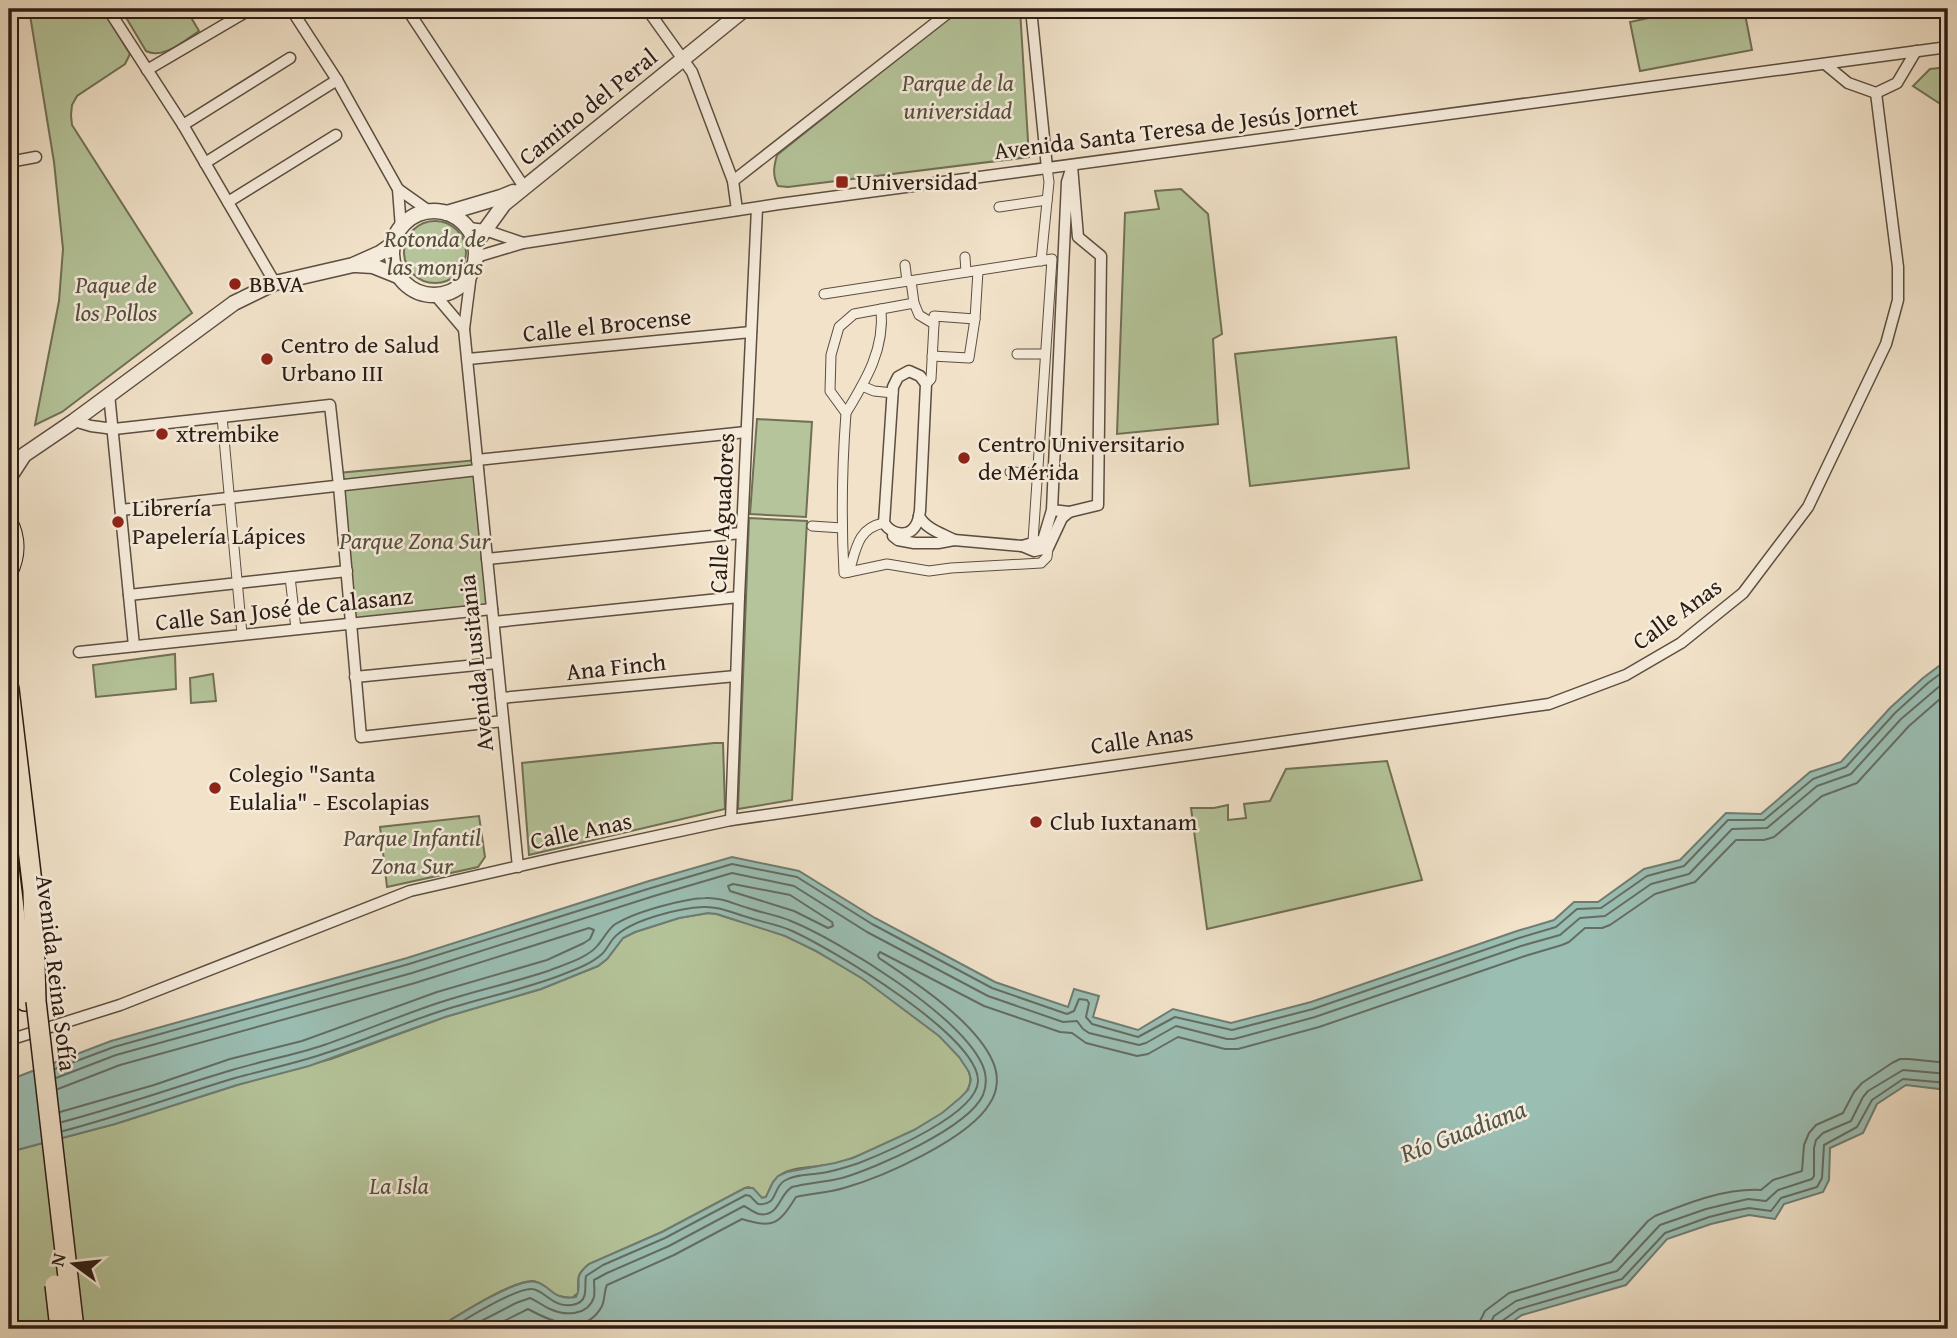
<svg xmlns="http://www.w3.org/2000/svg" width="1957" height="1338" viewBox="0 0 1957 1338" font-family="'Gentium Book Plus',serif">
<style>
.green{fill:#b5c49a;stroke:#707056;stroke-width:2}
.water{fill:#9bbeb3;stroke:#6e7d73;stroke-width:2}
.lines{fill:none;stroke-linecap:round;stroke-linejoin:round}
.shore{stroke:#636d63;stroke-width:2}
.pedestrian-casing{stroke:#5c4e40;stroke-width:11}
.minor-casing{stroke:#5c4e40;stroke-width:13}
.tertiary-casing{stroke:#5c4e40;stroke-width:17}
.secondary-casing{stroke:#2b1c13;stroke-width:18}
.trunk-casing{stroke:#2b1c13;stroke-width:22}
.pedestrian{stroke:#f6ecdc;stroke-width:9}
.minor{stroke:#f6ecdc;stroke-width:10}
.tertiary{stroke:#f6ecdc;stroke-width:14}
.secondary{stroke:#f6ecdc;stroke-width:16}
.trunk{stroke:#f1e2c9;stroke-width:19}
.trunk-bridge-casing{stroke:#2b1c13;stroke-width:22;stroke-linecap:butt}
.trunk-bridge{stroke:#f1e2c9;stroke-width:19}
.poi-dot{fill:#8f2418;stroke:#f6ecdc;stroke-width:2.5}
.labels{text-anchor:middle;stroke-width:5;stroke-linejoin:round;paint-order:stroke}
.park-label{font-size:24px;font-style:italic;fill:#544e3c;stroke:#f6ecdc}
.street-label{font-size:24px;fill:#2b1c13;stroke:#f6ecdc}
.poi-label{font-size:24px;fill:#2b1c13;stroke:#f6ecdc;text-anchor:start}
.water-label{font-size:26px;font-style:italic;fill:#52554b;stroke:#f6ecdc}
</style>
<rect width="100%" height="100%" fill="#f1e2c9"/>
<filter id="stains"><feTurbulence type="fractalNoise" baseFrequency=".00286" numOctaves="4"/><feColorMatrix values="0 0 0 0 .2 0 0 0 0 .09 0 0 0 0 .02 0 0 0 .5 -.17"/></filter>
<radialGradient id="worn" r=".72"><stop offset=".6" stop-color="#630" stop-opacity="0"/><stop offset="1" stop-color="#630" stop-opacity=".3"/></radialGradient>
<g class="green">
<polygon points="29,9 102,9 130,54 125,64 77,96 72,105 71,115 72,125 192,313 62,412 35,425 59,301 63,249 54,162"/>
<path d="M 121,9 L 186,9 L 199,31 C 185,40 163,60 146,51 Z"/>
<path d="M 960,9 L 1020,9 L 1029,157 L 788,187 L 778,186 C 772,175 774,166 777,155 Z"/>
<polygon points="1691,9 1744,9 1752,50 1640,71 1630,22"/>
<polygon points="1948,67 1948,109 1913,86 1930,69"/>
<polygon points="1181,189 1208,214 1222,334 1213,339 1218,424 1117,434 1125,213 1159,209 1155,191"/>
<circle cx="435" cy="252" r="31"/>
<polygon points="1396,337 1409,468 1250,486 1235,354"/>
<polygon points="757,419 812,422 806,517 750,514"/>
<polygon points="477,460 492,609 351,623 338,473"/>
<polygon points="749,518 807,521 792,800 738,809"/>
<polygon points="175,654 176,689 96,697 93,665"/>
<polygon points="213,674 216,701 191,703 190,678"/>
<polygon points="714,743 723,743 725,809 529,855 522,763"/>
<polygon points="1387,761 1422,880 1207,929 1191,808 1214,808 1228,805 1228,820 1246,818 1244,804 1270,801 1286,769"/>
<polygon points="479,816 485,857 478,867 387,887 380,827"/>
<path d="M 708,913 L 717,914 C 739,922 762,927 783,935 C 801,942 818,952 835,962 C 873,984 911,1009 943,1039 C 953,1049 973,1067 970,1083 C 965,1113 865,1155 837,1163 C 819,1168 796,1165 780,1175 C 772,1180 770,1189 766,1197 L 762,1198 L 755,1191 L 749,1187 L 745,1188 L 662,1232 L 589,1264 C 575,1276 579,1277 578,1293 L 572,1298 C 565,1297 558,1297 552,1293 C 546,1289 541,1282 533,1281 C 512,1280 456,1317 436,1329 L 9,1329 L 9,1152 L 115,1124 L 237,1085 L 331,1059 L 445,1017 L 541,989 L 598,966 L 607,959 L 623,938 L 635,932 L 679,918 Z"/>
</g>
<path class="water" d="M 1947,660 L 1948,660 L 1948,1090 L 1906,1085 L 1877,1104 L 1863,1133 L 1830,1148 L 1829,1180 L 1823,1192 L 1784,1204 L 1775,1219 L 1749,1215 L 1711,1224 L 1667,1239 L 1626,1285 L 1522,1315 L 1502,1329 L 436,1329 C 454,1318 517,1277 536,1282 C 552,1286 552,1301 576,1297 C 584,1282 570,1280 589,1264 L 662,1232 L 745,1188 L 753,1188 L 762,1198 L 766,1197 L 773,1182 L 778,1176 L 787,1172 L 835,1163 L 853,1158 L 914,1130 L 942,1113 L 960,1098 L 968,1090 L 971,1080 L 969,1072 L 959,1057 L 939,1036 L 863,979 L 816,951 L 785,936 L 717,914 L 708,913 L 679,918 L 635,932 L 623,938 L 607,959 L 598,966 L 541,989 L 445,1017 L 309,1066 L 237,1085 L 115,1124 L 9,1152 L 9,1080 L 111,1041 L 407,958 L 649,881 L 732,857 L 799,871 L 875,918 L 995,982 L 1068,1007 L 1074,989 L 1099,996 L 1093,1017 L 1138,1030 L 1173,1009 L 1231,1023 L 1311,1002 L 1517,931 L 1554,920 L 1574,902 L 1598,902 L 1644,869 L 1680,860 L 1726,813 L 1761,814 L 1810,772 L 1841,762 L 1890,708 L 1923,678 Z"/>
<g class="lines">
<g class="shore">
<polygon points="733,884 790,895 832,922 833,926 828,928 794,911 730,891 728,886"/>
<polyline points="55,1069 114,1047 409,964 651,888 732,864 797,877 872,924 992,988 1067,1014 1074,1011 1079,999 1087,1000 1089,1003 1086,1017 1092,1024 1138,1037 1175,1017 1232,1030 1313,1009 1519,938 1556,927 1577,909 1601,908 1647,876 1684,866 1728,820 1764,820 1813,779 1846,767 1895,713 1928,683 1948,668"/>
<polyline points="56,1078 116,1055 412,973 654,896 732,873 794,886 867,932 988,996 1063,1022 1077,1021 1083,1029 1089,1033 1139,1045 1146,1043 1176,1026 1227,1039 1234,1039 1315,1017 1521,946 1560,935 1580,918 1605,916 1651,884 1689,874 1732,829 1767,828 1817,786 1851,774 1901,719 1948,679"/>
<polyline points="58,1089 120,1065 415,983 589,928 594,930 590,939 584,943 547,960 437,992 302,1041 230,1059 154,1085 60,1112"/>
<path d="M 62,1122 C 119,1107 175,1087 232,1070 C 262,1061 294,1055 324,1045 C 362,1032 399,1016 438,1003 C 474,991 512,983 548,971 C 563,965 588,958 598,945 C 604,938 607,931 614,925 C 634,912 682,899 705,898 C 720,897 734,904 748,908 C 762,913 777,915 791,921 C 842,942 959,1015 982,1064 C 987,1075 987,1085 983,1095 C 968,1128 876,1168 842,1178 C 826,1182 809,1183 792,1187 C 779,1194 779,1218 759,1214 C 753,1212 748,1208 744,1206 L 669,1246 L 607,1273 L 594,1280 C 594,1285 595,1292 594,1297 C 588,1316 565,1316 550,1309 C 543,1306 537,1301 530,1298 L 516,1303 L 466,1329"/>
<path d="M 63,1131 C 121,1116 178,1095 235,1078 C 267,1069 298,1063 329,1052 C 366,1040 401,1024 438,1012 C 477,999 518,991 556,977 C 571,971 590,965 602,954 C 608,948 611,939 618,934 C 636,919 680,908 703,907 C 719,906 732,913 747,917 C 761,922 776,924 790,930 C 829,947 979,1036 978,1081 C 977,1114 887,1152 859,1163 C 847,1167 835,1171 822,1173 C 810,1175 795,1174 784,1181 C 772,1189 778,1206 758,1204 L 750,1196 L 746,1195 L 665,1238 L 603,1265 L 586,1276 C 584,1286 589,1300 576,1304 C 554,1311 544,1289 532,1289 C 515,1288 465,1320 449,1329"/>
<path d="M 488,1329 L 528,1309 C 550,1321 585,1338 602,1306 C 605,1299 604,1291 607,1285 L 674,1255 L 742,1219 C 774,1229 779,1224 796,1197 C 812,1193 828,1193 844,1188 C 883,1177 969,1139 990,1103 C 998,1091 999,1076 993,1062 C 976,1022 915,982 879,958 L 878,955 L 880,952 L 984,1006 L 1060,1032 L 1072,1033 L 1086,1043 L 1137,1056 L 1148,1054 L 1178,1037 L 1225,1049 L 1238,1049 L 1319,1027 L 1525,956 L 1562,945 L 1569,942 L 1585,928 L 1602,928 L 1610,925 L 1655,894 L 1695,882 L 1736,840 L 1764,840 L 1774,837 L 1822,796 L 1857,783 L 1909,726 L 1948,692"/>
<path d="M 1480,1329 L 1480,1321 L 1485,1311 L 1509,1293 L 1611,1262 L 1648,1221 L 1655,1216 C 1688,1203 1725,1188 1761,1190 L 1773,1180 L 1802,1171 L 1804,1145 L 1809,1133 L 1816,1125 L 1843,1113 L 1854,1092 L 1862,1083 L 1892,1063 L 1900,1059 L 1909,1059 L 1948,1063"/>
<polyline points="1490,1329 1491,1322 1494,1316 1516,1301 1617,1271 1660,1225 1706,1209 1731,1203 1748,1199 1766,1201 1778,1190 1812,1179 1814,1176 1814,1148 1816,1140 1823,1133 1851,1121 1863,1097 1868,1091 1903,1070 1948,1074"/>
<polyline points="1499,1329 1502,1321 1519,1309 1622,1279 1665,1233 1709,1217 1733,1211 1749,1208 1771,1211 1781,1198 1817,1187 1822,1178 1824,1145 1857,1127 1872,1100 1903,1079 1948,1083"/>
</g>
<defs>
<g id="pedestrian">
<polyline points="999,207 1047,200"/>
<polyline points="965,257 966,272"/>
<polyline points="1041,261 1049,182 1047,168"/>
<polyline points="905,265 907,281"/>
<polyline points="911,281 914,303 919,315 934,324 931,379 926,384"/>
<polyline points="824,294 1052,259 1033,541"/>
<polyline points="934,324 934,316 975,319"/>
<polyline points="1017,354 1045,354"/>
<polyline points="932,356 969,358 975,319 978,271"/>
<polyline points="862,386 874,391 893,393"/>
<path d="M 846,413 C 866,380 885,349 881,309"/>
<polyline points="222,417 242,634"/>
<polyline points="1010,472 1038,473"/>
<path d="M 884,523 C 857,528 856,550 849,572 L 844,573 C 841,519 842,466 846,413 L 830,391 L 831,355 L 839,327 L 854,314 L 914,303"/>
<polyline points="812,526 842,528"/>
<polyline points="849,572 887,564 929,571 951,568 1041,563 1047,557 1048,548"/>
<polyline points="290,577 296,629"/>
</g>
<g id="minor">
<polyline points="108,9 183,125 275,283"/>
<polyline points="291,9 337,80 398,189 401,228"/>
<polyline points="407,9 524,187"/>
<polyline points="647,9 692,72 733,181 737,210"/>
<polyline points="1031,9 1047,168"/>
<polyline points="1825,64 1848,83 1876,93 1897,83 1916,51"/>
<polyline points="147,70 251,9"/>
<polyline points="183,125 290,58"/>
<polyline points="9,162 36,157"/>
<polyline points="205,163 337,80"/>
<polyline points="733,181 953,9"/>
<polyline points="398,189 429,211"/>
<polyline points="228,202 336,135"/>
<polyline points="469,228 485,230 523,243"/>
<polyline points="476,257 523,243 779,204 1948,47"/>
<polyline points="471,274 464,329 518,867"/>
<polyline points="436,296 464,329"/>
<polyline points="468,359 751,332"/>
<path d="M 909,371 L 920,376 L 926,384 L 920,511 C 919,515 919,519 917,523 C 910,539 892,535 884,523 L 893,387 L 898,377 Z"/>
<polyline points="109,394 134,646"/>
<polyline points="74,421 91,426 114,429 330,405 339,486 361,737 503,721"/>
<polyline points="477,460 746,432"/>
<polyline points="121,510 478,470"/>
<path d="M 919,516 C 926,529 941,533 954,540"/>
<polyline points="893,536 898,540 914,543 938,543 954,540 1022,546 1034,551 1048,548 1062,518 1069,512"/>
<polyline points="1022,546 1043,540 1052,510 1067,182 1072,166 1078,237 1101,256 1098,505 1069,512 1052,510"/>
<polyline points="487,559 741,533"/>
<polyline points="129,595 347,571"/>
<polyline points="494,622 739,597"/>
<polyline points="79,652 492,609"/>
<polyline points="355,677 497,663"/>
<polyline points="501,698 736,676"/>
<polyline points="731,820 739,597 757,208"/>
<polyline points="9,1040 120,1005 410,891 559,857 731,820 1549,704 1626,675 1681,643 1743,593 1808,507 1886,344 1898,300 1898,267 1876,93"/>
</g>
<g id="tertiary">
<circle cx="434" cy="253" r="42"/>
<polyline points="447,213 501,197 513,192"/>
<polyline points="475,244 504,204 745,9"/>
<polyline points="356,265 373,266 398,276"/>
<polyline points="9,478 24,455 74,421 234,303 275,283 353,265 380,253 393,244"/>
</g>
<path id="secondary" d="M 9,521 C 18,539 18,555 9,573"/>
<g id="trunk">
<polyline points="9,689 33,891 36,1001"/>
<polyline points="9,867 25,1001"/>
</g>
</defs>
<use href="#pedestrian" class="pedestrian-casing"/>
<use href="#minor" class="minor-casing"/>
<use href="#tertiary" class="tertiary-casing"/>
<use href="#secondary" class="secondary-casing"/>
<use href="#trunk" class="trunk-casing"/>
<use href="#pedestrian" class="pedestrian"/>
<use href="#minor" class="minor"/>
<use href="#tertiary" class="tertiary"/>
<use href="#secondary" class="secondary"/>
<use href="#trunk" class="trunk"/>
<defs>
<g id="trunk-bridge">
<polyline points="36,1001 74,1329"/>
<polyline points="55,1285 60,1329"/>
</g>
</defs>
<use href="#trunk-bridge" class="trunk-bridge-casing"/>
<use href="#trunk-bridge" class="trunk-bridge"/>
</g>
<g class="poi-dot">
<rect x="835" y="175" width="14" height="14" rx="3.5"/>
<circle cx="235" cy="284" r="7"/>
<circle cx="267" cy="359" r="7"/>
<circle cx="162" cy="434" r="7"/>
<circle cx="964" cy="458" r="7"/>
<circle cx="118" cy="522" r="7"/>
<circle cx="215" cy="788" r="7"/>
<circle cx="1036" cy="822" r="7"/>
</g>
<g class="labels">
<g class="park-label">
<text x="958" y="91">Parque de la<tspan x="958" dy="28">universidad</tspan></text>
<text x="435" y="247">Rotonda de<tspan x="435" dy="28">las monjas</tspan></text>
<text x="116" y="293">Paque de<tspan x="116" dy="28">los Pollos</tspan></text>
<text x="415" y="549">Parque Zona Sur</text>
<text x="412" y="846">Parque Infantil<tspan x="412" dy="28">Zona Sur</tspan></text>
<text x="399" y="1194">La Isla</text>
</g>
<g class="street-label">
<text transform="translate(588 107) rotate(-39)" y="8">Camino del Peral</text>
<text transform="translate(1176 129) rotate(-7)" y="8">Avenida Santa Teresa de Jesús Jornet</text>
<text transform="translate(607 325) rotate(-6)" y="8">Calle el Brocense</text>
<text transform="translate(722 513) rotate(-87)" y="8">Calle Aguadores</text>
<text transform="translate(284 609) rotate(-6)" y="8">Calle San José de Calasanz</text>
<text transform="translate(1677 614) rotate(-36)" y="8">Calle Anas</text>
<text transform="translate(476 663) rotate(-96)" y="8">Avenida Lusitania</text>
<text transform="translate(616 667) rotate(-6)" y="8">Ana Finch</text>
<text transform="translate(1142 739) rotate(-8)" y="8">Calle Anas</text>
<text transform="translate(581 831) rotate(-12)" y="8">Calle Anas</text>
<text transform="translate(56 973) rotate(83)" y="8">Avenida Reina Sofía</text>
</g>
<g class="poi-label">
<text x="856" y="190">Universidad</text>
<text x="249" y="292">BBVA</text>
<text x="281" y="353">Centro de Salud<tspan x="281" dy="28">Urbano III</tspan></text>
<text x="176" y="442">xtrembike</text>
<text x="978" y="452">Centro Universitario<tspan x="978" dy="28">de Mérida</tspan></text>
<text x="132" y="516">Librería<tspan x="132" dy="28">Papelería Lápices</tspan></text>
<text x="229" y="782">Colegio "Santa<tspan x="229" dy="28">Eulalia" - Escolapias</tspan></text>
<text x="1050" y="830">Club Iuxtanam</text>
</g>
<g class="water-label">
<text transform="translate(1463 1131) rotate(-21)" y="9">Río Guadiana</text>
</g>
</g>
<rect width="1957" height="1338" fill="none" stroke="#f1e2c9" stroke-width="35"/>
<rect x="10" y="10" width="1936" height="1317" fill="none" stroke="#2b1c13" stroke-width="3.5"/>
<rect x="18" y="18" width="1922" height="1303" fill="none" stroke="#2b1c13" stroke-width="2"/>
<g transform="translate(74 1264) rotate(285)" stroke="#f6ecdc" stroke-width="5" paint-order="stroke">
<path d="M0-5L12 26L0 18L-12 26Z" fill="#2b1c13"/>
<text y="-10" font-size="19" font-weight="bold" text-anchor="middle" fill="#2b1c13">N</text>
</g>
<rect width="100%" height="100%" filter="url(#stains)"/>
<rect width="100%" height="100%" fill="url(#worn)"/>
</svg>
